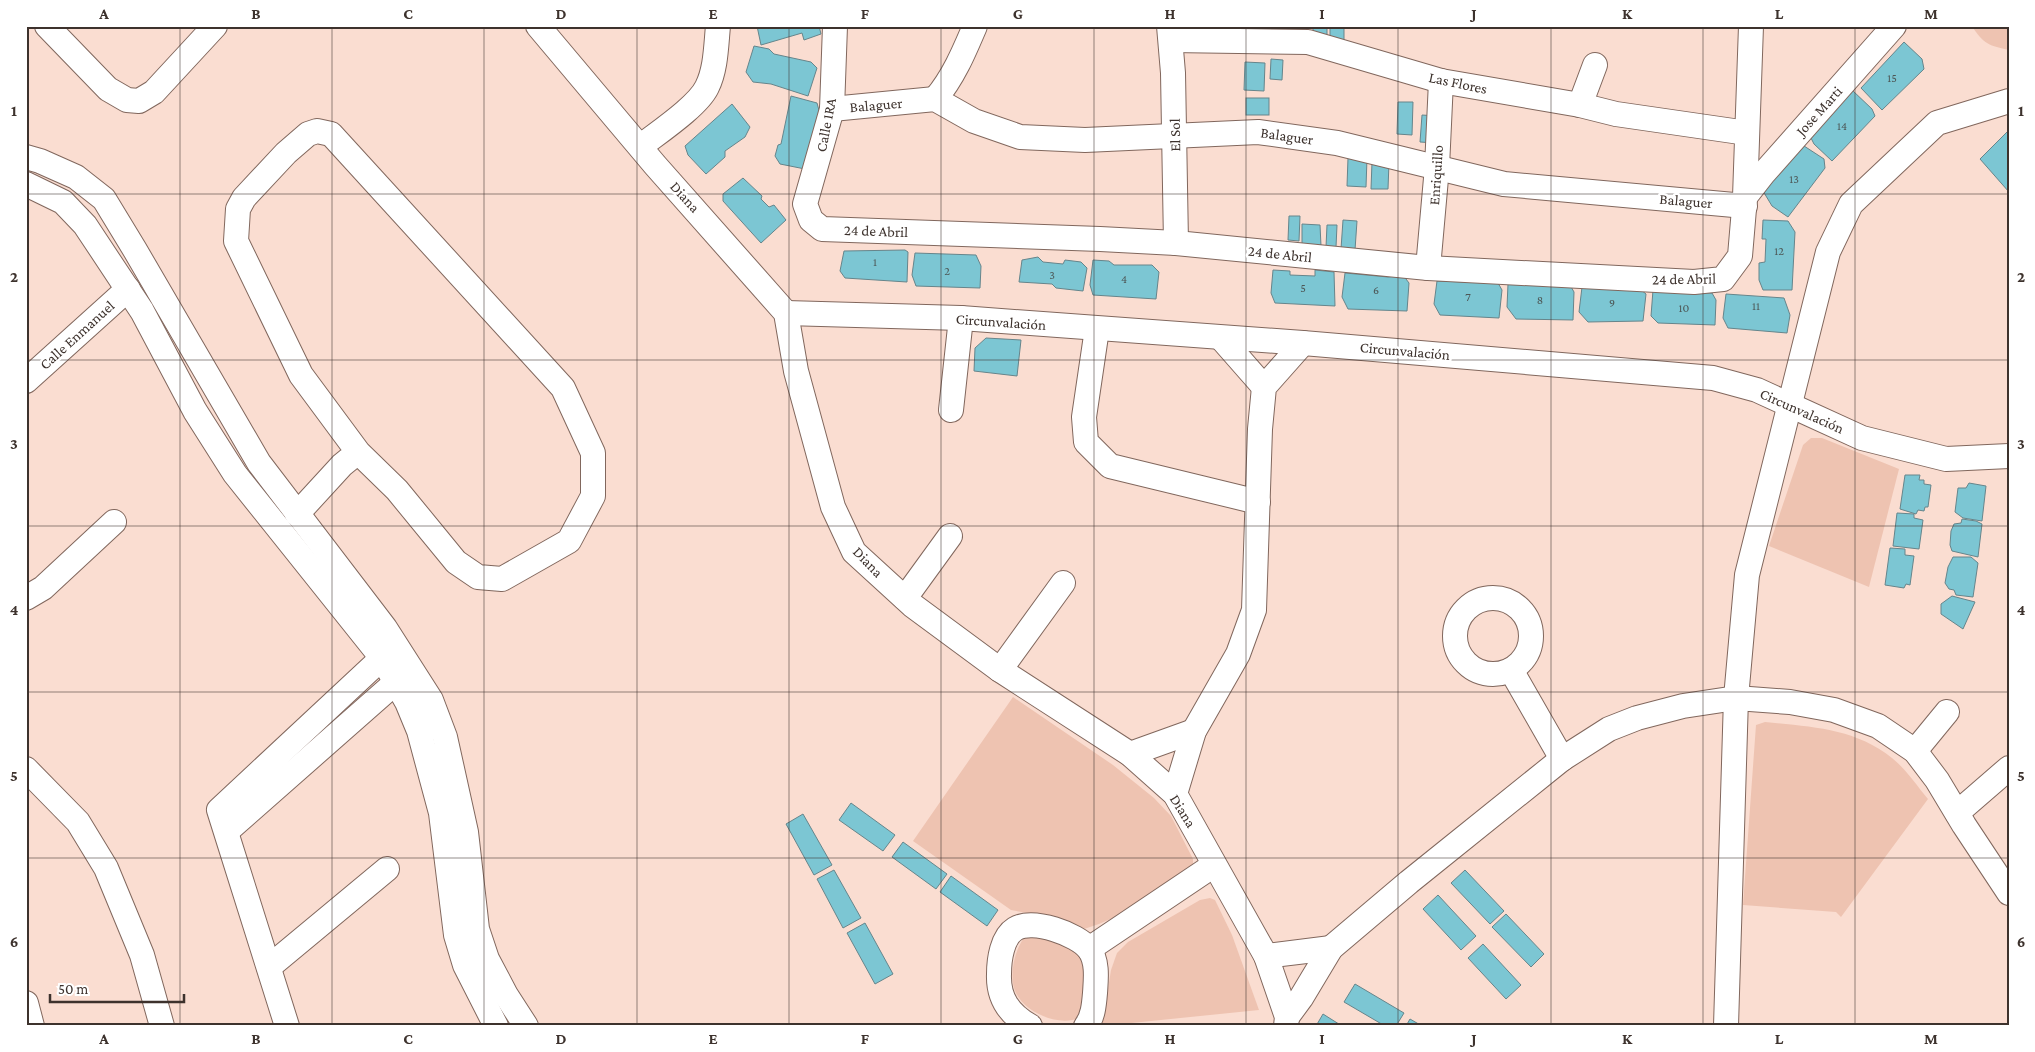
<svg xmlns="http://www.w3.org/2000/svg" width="2035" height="1052" viewBox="0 0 2035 1052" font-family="'Crimson Pro',serif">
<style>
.green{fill:#eec3b1}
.building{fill:#7cc6d3;stroke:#66858b}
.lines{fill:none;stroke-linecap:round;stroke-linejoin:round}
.minor-casing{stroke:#81675d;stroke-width:26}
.minor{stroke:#fff;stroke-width:24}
.grid{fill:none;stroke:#3d322d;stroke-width:1;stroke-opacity:0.55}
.labels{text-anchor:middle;stroke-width:5;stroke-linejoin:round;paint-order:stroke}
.number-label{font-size:12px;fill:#4d5756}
.street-label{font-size:15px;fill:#3d322d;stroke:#fff}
.neatline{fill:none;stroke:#3d322d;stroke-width:2}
.grid-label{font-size:16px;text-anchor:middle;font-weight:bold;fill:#3d322d}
</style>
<rect width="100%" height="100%" fill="#faddd1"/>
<g class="green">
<path d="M 1972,26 L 2009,26 L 2009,50 C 1990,46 1983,44 1972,26 Z"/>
<polygon points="1811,438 1822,438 1899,469 1869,587 1769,546 1803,445"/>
<polygon points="1013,697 1113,765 1154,798 1171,816 1193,859 1193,869 1133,909 1099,924 1084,929 1053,918 1011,910 913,841"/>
<path d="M 1765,722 C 1812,727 1854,728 1892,758 C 1906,769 1917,786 1928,799 L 1841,917 L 1836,912 L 1743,905 L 1756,725 Z"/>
<polygon points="1210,898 1215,900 1232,935 1259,1010 1102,1026 1111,970 1117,953 1128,942 1200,900"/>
<path d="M 1036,936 C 1045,938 1058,940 1066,944 C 1096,960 1085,993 1079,1018 C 1058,1027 1021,1012 1014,988 C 1010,973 1014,953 1023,939 Z"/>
</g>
<g class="building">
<polygon points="757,26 819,26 821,34 804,40 802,33 761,45"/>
<rect x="1313" y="26" width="14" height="14"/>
<rect x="1330" y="26" width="14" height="17"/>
<polygon points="1904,42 1922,59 1924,69 1882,110 1861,88"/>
<polygon points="754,46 769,49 774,54 811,62 817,68 808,96 771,84 753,82 746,72"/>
<polygon points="1271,59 1283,60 1282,80 1270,79"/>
<polygon points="1245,62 1265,63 1264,91 1244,90"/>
<polygon points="1852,90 1872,109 1875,116 1832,161 1814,144 1810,136"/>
<polygon points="791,96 817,103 820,114 805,169 780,164 775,156 778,145 781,144"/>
<rect x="1246" y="98" width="23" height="17"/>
<polygon points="1398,102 1413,102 1412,135 1397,134"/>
<polygon points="732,104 750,127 745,137 725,151 725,157 706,174 688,155 685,146"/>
<polygon points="1422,115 1437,116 1435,143 1420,142"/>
<polygon points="2009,130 2009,192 1980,159"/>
<polygon points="1801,144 1824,159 1825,168 1788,217 1772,206 1763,191"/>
<polygon points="1348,158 1367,158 1366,187 1347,186"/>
<polygon points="1372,162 1389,162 1388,189 1371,189"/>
<polygon points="743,178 762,196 761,199 769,207 774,205 786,220 761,243 723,201 723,194"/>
<polygon points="1289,216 1300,216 1299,241 1288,240"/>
<polygon points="1343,220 1357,221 1355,250 1341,249"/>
<polygon points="1763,220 1788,221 1795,232 1792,290 1763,290 1759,280 1759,263 1765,262 1766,239 1762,239"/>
<polygon points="1302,224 1320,225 1321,246 1302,246"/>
<polygon points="1327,225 1337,225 1336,247 1326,247"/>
<polygon points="905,250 908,252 907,282 845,278 840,271 844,251"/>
<polygon points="915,253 976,255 981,266 980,288 916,286 912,275"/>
<polygon points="1038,257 1043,262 1063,264 1065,260 1081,262 1087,268 1083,291 1056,288 1052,284 1019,282 1022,260"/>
<polygon points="1093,260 1109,261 1114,265 1152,265 1159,272 1156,299 1093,295 1090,285"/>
<polygon points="1273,270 1290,271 1290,275 1315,276 1315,270 1334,272 1335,306 1275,303 1271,293"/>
<polygon points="1345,273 1388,277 1403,275 1409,283 1407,311 1348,309 1342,297"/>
<polygon points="1437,281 1498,283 1502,290 1499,318 1440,315 1434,304"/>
<polygon points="1508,284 1570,285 1574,292 1573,320 1516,319 1507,307"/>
<polygon points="1582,287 1640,289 1646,294 1643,321 1588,322 1579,312"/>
<polygon points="1653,290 1712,293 1716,300 1715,325 1658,323 1651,316"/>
<polygon points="1726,294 1784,298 1790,315 1787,333 1728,328 1723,318"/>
<polygon points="986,338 1021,340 1017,376 974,371 975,348"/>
<polygon points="1905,475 1920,475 1919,480 1924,480 1924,484 1931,485 1928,507 1925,507 1924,511 1918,510 1916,514 1900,509"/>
<polygon points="1969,483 1986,486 1982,521 1963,518 1955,512 1958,488 1966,488"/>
<polygon points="1897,513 1914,514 1914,518 1923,520 1919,549 1893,546"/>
<polygon points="1962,519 1976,521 1982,524 1978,557 1952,551 1950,545 1951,531 1954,524 1961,523"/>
<polygon points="1890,548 1905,549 1905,555 1914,556 1910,585 1906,584 1904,588 1885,585"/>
<polygon points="1953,557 1971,557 1978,563 1973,597 1956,595 1954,590 1949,589 1945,583 1948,567"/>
<polygon points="1952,596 1975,602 1963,629 1941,614 1941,604"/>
<polygon points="851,803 895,835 883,851 839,820"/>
<polygon points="803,814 832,865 814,875 786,824"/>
<polygon points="903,842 947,874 936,889 892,857"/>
<polygon points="834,870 861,918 843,928 817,879"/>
<polygon points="1465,870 1504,911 1490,924 1451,883"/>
<polygon points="951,876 998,910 987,926 940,892"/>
<polygon points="1438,895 1476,936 1461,950 1423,909"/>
<polygon points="1506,914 1544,954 1531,967 1492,927"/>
<polygon points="865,923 893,974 875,984 847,933"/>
<polygon points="1483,944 1521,985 1506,999 1468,958"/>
<polygon points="1355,984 1404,1013 1396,1026 1385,1026 1344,1002"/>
<polygon points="1323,1014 1342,1026 1316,1026"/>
<polygon points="1410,1019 1422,1026 1406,1026"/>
</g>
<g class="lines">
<defs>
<g id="minor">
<polyline points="47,26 108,89 127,100 139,101 154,92 215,26"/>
<polyline points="538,26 655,165 786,313 796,371 833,507 854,552 912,605 1000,670 1130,754 1175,794 1266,956 1287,1017 1286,1026"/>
<polyline points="835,26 832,109 805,204 811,220 822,229 1100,239 1176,243 1428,268 1694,282 1723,279 1740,256 1745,197 1751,26"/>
<polyline points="1169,26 1173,73 1176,243"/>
<polyline points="1171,40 1308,42 1441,81 1580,105 1616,114 1747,133"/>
<path d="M 935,99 C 953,78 964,52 975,26"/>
<polyline points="1580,105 1595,65"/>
<polyline points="832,109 935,99 974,121 1020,137 1085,140 1258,132 1337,143 1504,184 1745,206"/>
<path d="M 641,146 C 659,132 698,106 707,87 C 716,69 716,46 718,26"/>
<polyline points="26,157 40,161 76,177 104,199 135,250 259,463 385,628 431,700 445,737 466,832 477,929 487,959 506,995 526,1026"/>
<polyline points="26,184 63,202 85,225 142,311 195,411 235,474 382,658 407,702 419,731 441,813 456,935 465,965 496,1026"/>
<polyline points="1745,197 1763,174 1894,26"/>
<polyline points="1428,268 1437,167 1441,81"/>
<polyline points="786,313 961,318 1303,343 1713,378 1757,390 1862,438 1946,459 2009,456"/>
<polyline points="1097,329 1084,417 1086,442 1110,466 1258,502"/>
<polyline points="1221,338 1264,387"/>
<polyline points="26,381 128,289"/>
<polyline points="951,410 961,318"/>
<polyline points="297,514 342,465 358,452 397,490 456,562 478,577 502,579 569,541 593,496 593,453 563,388 331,134 317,131 308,134 286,153 244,198 238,209 236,241 301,375 358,452"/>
<polyline points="26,598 43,588 114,522"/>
<polyline points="905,598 950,536"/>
<circle cx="1493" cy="636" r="38"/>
<polyline points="1000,670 1063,583"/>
<polyline points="1511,670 1562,759"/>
<polyline points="1915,751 1947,712"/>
<polyline points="1130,754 1194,731"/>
<polyline points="26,769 78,822 106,868 142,955 162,1026"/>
<polyline points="1175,794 1194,731 1238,654 1254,610 1260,429 1264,387 1303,343"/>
<polyline points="1957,813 2009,768"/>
<polyline points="227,831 395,683"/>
<polyline points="1089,949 1214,865"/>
<polyline points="1266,956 1331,948"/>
<polyline points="269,967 387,869"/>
<polyline points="26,1003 32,1026"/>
<polyline points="1287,1017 1301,998 1331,948 1409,882 1562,759 1609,729 1637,718 1683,706 1736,698 1790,702 1834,710 1878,726 1915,751 1937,780 1964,825 2009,893"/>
<polyline points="287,1026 219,810 382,658"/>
<path d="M 1030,1026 C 1009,1014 998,998 999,974 C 999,960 1002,937 1015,929 C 1033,918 1077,934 1089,949 C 1098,961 1096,979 1095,993 C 1094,1005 1093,1017 1086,1026"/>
<polyline points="1726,1026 1736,698 1747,575 1828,252 1851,204 1937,123 2009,101"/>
</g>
</defs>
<use href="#minor" class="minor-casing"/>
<use href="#minor" class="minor"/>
</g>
<path class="grid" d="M 180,26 L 180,1026M 332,26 L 332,1026M 484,26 L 484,1026M 637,26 L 637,1026M 789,26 L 789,1026M 941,26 L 941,1026M 1094,26 L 1094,1026M 1246,26 L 1246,1026M 1398,26 L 1398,1026M 1551,26 L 1551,1026M 1703,26 L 1703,1026M 1855,26 L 1855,1026M 26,194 L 2009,194M 26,360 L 2009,360M 26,526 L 2009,526M 26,692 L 2009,692M 26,858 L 2009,858"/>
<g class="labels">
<g class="number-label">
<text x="1892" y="82">15</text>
<text x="1842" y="130">14</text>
<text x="1794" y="183">13</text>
<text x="1779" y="255">12</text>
<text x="875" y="266">1</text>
<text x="947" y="275">2</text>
<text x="1052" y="279">3</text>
<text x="1124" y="283">4</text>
<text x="1303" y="292">5</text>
<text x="1376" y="294">6</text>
<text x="1468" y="301">7</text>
<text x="1540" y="304">8</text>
<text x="1612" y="307">9</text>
<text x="1756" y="310">11</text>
<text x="1684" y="312">10</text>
</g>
<g class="street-label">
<text transform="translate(1458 83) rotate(12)" y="5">Las Flores</text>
<text transform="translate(876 105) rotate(-5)" y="5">Balaguer</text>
<text transform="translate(1819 111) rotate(-48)" y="5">Jose Marti</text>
<text transform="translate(826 125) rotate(-79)" y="5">Calle 1RA</text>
<text transform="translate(1175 135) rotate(-91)" y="5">El Sol</text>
<text transform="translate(1287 136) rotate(8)" y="5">Balaguer</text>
<text transform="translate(1436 175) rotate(-86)" y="5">Enriquillo</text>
<text transform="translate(685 197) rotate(48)" y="5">Diana</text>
<text transform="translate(1686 201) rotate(5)" y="5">Balaguer</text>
<text transform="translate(876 231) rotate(2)" y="5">24 de Abril</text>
<text transform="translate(1280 254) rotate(6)" y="5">24 de Abril</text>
<text transform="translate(1684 279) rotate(-1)" y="5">24 de Abril</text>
<text transform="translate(1001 322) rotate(4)" y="5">Circunvalación</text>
<text transform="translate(77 335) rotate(-42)" y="5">Calle Enmanuel</text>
<text transform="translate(1405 351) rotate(5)" y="5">Circunvalación</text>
<text transform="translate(1802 411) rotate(24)" y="5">Circunvalación</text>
<text transform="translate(868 562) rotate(46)" y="5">Diana</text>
<text transform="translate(1183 811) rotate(58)" y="5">Diana</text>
</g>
</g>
<rect width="2035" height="1052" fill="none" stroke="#ffffff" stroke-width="55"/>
<path d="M50 994v8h134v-8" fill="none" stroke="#3d322d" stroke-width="2.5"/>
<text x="58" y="994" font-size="15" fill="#3d322d" stroke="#ffffff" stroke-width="4" paint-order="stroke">50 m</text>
<rect x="28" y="28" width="1980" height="996" class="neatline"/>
<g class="grid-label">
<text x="104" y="19">A</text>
<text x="256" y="19">B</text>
<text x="408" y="19">C</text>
<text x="561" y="19">D</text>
<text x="713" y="19">E</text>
<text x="865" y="19">F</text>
<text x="1018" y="19">G</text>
<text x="1170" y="19">H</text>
<text x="1322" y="19">I</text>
<text x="1474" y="19">J</text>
<text x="1627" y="19">K</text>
<text x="1779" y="19">L</text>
<text x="1931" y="19">M</text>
<text x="14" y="116">1</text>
<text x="2021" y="116">1</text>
<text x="14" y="282">2</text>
<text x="2021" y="282">2</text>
<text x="14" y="449">3</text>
<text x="2021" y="449">3</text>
<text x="14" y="615">4</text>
<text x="2021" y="615">4</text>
<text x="14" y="781">5</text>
<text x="2021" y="781">5</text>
<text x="14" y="947">6</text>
<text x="2021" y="947">6</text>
<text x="104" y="1044">A</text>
<text x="256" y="1044">B</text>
<text x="408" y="1044">C</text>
<text x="561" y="1044">D</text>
<text x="713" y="1044">E</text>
<text x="865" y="1044">F</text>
<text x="1018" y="1044">G</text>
<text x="1170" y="1044">H</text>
<text x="1322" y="1044">I</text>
<text x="1474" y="1044">J</text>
<text x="1627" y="1044">K</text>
<text x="1779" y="1044">L</text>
<text x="1931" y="1044">M</text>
</g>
</svg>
